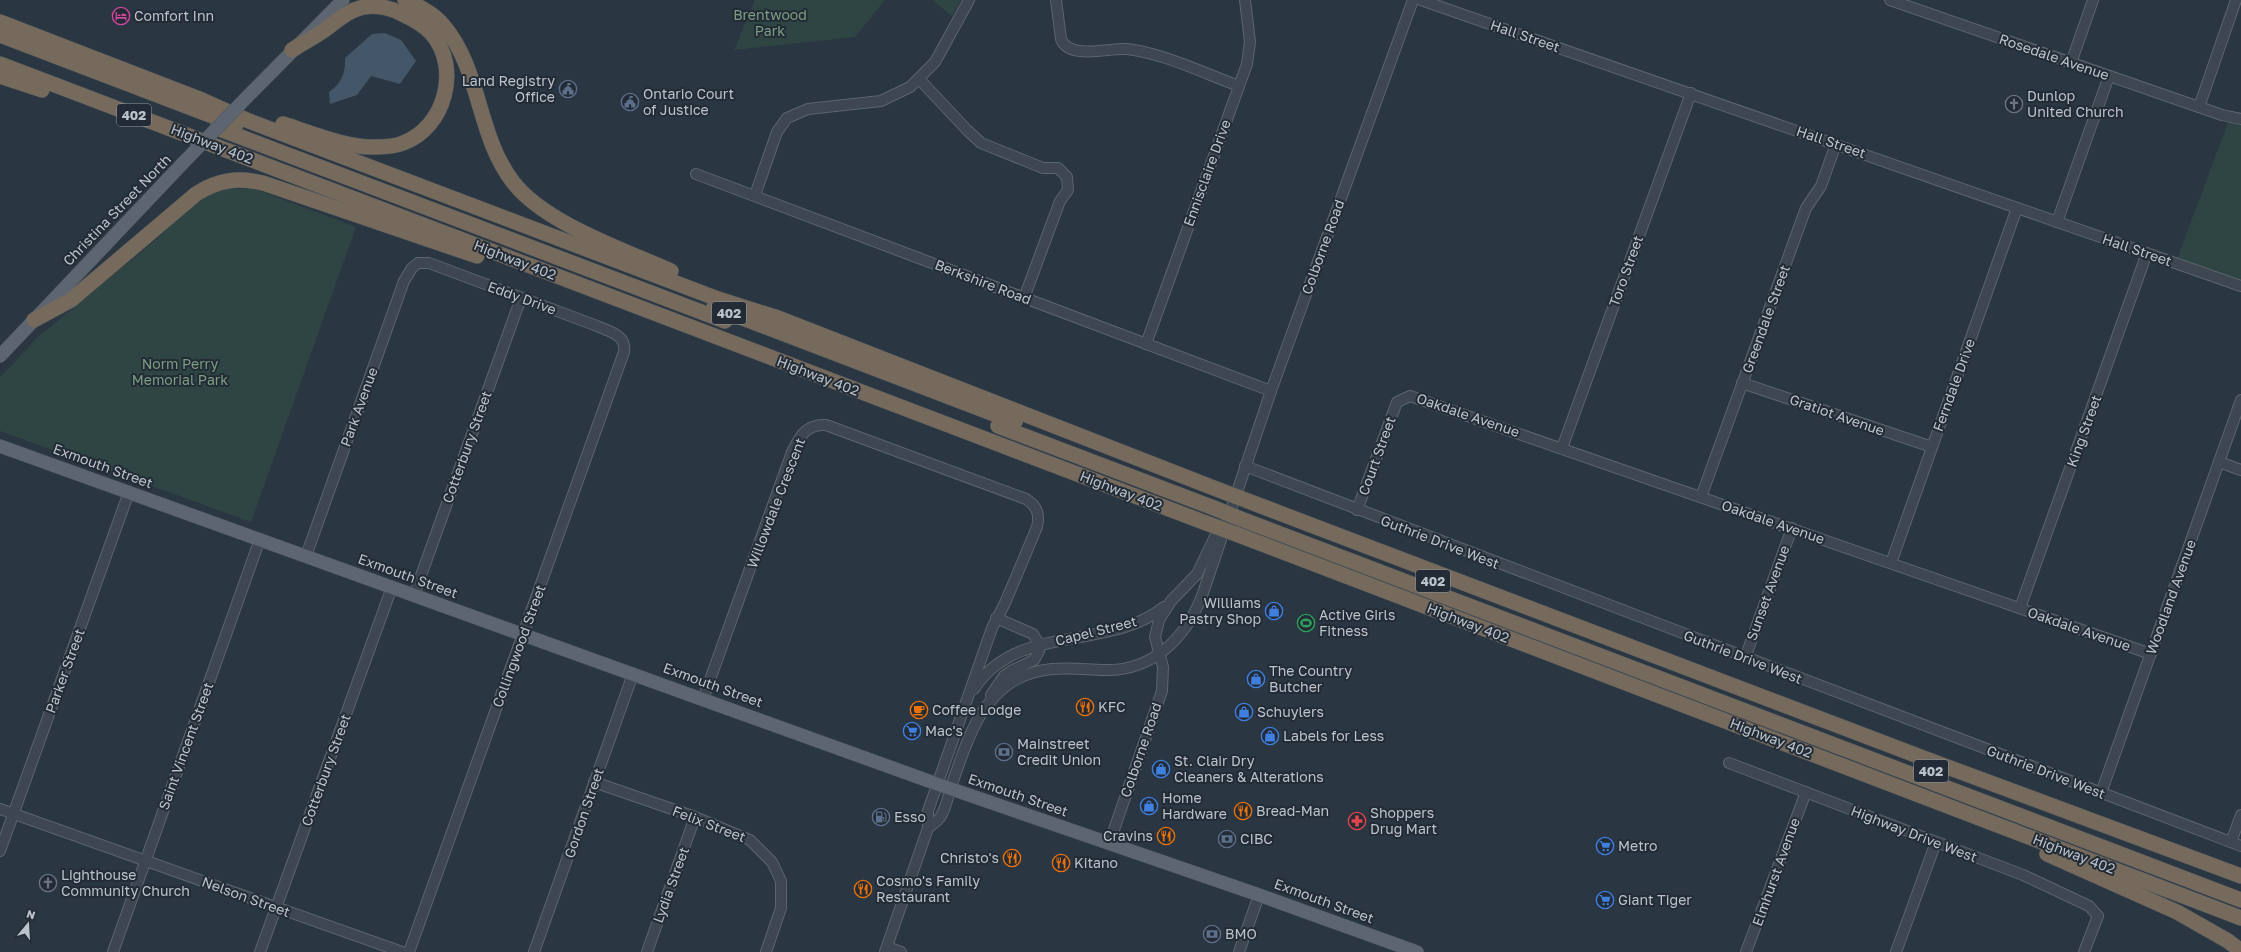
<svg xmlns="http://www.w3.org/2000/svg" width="2241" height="952" viewBox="0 0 2241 952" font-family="'Golos Text',sans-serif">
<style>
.green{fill:#2f4544}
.water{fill:#445769}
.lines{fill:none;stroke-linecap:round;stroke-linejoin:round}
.minor-casing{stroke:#5c656e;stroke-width:12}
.major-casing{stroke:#4b535d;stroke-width:14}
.highway-casing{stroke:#49525b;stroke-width:16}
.minor{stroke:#3e4751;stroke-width:10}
.major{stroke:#5d6670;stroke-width:13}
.highway{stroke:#766a5c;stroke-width:15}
.major-bridge-casing{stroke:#4b535d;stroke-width:14;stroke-linecap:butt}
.highway-bridge-casing{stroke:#49525b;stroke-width:16;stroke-linecap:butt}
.major-bridge{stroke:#5d6670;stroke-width:13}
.highway-bridge{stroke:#766a5c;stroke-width:15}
.labels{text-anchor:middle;stroke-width:4;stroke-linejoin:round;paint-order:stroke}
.shield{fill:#232c36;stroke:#8d959e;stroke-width:1}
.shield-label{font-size:13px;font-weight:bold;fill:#bbc2cb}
.park-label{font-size:14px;fill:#7c9e82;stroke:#232c36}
.poi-label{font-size:14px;fill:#bbc2cb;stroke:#232c36;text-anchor:start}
.street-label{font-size:14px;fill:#bbc2cb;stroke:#232c36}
</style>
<rect width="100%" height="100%" fill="#2a3641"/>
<g class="green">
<polygon points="755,0 885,0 855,37 734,50"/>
<polygon points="932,0 961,0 952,16"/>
<polygon points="2229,120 2241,120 2241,281 2177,259"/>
<polygon points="231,188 258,190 356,227 251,522 0,431 0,377 37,338 159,237 181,215 210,194"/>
</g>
<path class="water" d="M 385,33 L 401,40 L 416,61 L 400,84 L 371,76 L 357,95 L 330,104 L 329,92 C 341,84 346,73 345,58 L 372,34 Z"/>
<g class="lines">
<defs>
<g id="minor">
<path d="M 1056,0 L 1061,39 C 1069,60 1108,48 1126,49 C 1164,53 1203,73 1239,86"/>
<polyline points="1421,0 2241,286"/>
<polyline points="1890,0 2222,115 2241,119"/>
<polyline points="2071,63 2093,0"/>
<polyline points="920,80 967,130 981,143 1043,168 1058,168 1067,177 1068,190 1060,201 1024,298"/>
<polyline points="2199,107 2236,0"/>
<polyline points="696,174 1271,391"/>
<polyline points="755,195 777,132 787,118 808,109 881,101 910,87 935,62 969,0"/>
<polyline points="2057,222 2109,76"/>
<polyline points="1146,344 1247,64 1250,42 1245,0"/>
<polyline points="1742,383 1932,447"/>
<polyline points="1562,448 1691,93"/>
<polyline points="2219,462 2241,470"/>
<polyline points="1245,466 2241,846"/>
<polyline points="1701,497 1806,208 1821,186 1836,144"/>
<polyline points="1357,510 1397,402 1410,396 2151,654"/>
<path d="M 306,556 L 404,281 L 412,268 L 418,263 L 429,263 L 597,326 C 610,332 627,335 624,352 L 409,952"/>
<polyline points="1891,563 2017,208"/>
<polyline points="414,595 521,298"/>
<polyline points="2020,608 2147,253"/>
<polyline points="1745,658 1792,528"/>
<path d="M 974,689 C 1017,622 1108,652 1164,607"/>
<polyline points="991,695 1004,676 1011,671 1034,660 1039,651 1039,644 1033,634 996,618"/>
<path d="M 703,699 L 792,452 C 800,436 806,424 826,425 L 1026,499 C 1037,506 1040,514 1037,527 L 1005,603 L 992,628 L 928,811 L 928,828 L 885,952"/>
<polyline points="1729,763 2023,875 2089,906 2098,916 2084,952"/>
<polyline points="594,782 695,817 750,840 772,862 781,881 781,908 766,952"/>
<polyline points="2101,793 2241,400"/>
<polyline points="0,809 402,952"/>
<path d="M 928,828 C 932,825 938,821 941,816 C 946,808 948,796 951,787 C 965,747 977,701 1017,679 C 1045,664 1073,669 1103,670 C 1153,672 1187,637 1203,593 L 1271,391 L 1413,0"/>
<polyline points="2231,842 2241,815"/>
<polyline points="1109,844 1162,691 1163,667 1155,637 1159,620 1171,601 1197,574 1219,528"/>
<polyline points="0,851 129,492"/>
<polyline points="887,947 901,952"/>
<polyline points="113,952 260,539"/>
<polyline points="260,952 392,587"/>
<polyline points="534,952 633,674"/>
<polyline points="647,952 695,817"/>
<polyline points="1239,952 1259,895"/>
<polyline points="1746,952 1806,792"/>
<polyline points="1896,952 1936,842"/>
</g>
<g id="major">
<polyline points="247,97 343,0"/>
<polyline points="0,356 183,163"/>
<polyline points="0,446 937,784 1259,895 1417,952"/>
</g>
<g id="highway">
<path d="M 405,0 C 418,6 433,13 443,25 C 481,69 477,136 513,182 C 544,223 624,250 671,271"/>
<polyline points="0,22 202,100 249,121 718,299 778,318 1219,490"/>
<polyline points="0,35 236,125"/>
<polyline points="0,64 1206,523"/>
<polyline points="0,76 42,90"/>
<path d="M 283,124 C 309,132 346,148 374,147 C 383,147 394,147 403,143 C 445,128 461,68 432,34 C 424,25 413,19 402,14 C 391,8 377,5 364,7 C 347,10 334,24 320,33 C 311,39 301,44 292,50"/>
<polyline points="217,128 725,321"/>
<polyline points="714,307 1015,422"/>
<path d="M 34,320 L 71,300 L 196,194 C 218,180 237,177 263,183 L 477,256"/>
<polyline points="998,426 1214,508"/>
<polyline points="1248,501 1926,759 2241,876"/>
<polyline points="1241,519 2241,900"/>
<polyline points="1236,534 2241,918"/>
<polyline points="2047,854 2177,912 2228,941 2241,951"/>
</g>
</defs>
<use href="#minor" class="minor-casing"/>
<use href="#major" class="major-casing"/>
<use href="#highway" class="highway-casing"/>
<use href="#minor" class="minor"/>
<use href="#major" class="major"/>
<use href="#highway" class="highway"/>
<defs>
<polyline id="major-bridge" points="183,163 247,97"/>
<g id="highway-bridge">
<polyline points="1219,490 1248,501"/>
<polyline points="1214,508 1241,519"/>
<polyline points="1206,523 1236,534"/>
</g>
</defs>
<use href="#major-bridge" class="major-bridge-casing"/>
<use href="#highway-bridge" class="highway-bridge-casing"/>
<use href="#major-bridge" class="major-bridge"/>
<use href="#highway-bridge" class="highway-bridge"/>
</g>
<defs>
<symbol id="hotel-ring" viewBox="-11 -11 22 22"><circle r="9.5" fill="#232c36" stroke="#d1479c" stroke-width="1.5"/><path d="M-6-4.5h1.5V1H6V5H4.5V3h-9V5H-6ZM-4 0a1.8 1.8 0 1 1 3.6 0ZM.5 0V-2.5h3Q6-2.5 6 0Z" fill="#d1479c"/></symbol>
<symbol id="civic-ring" viewBox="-11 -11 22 22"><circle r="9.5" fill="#232c36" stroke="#5c6f8a" stroke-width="1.5"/><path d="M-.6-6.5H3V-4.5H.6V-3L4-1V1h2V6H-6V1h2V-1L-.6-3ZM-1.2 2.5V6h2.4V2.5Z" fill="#5c6f8a"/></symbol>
<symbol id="church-ring" viewBox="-11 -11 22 22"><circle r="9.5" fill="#232c36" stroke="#6b7280" stroke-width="1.5"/><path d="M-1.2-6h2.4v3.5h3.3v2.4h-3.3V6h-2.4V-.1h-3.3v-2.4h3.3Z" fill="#6b7280"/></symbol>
<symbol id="shop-ring" viewBox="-11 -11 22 22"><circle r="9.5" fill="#232c36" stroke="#3f7fe0" stroke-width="1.5"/><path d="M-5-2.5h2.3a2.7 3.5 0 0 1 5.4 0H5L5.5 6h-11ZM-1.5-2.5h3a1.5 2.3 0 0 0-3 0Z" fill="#3f7fe0"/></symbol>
<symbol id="stadium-ring" viewBox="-11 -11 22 22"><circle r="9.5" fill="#232c36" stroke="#2e9e5b" stroke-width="1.5"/><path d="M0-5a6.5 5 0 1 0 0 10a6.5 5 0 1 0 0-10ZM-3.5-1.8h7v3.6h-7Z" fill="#2e9e5b"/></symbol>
<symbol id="restaurant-ring" viewBox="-11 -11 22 22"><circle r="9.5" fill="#232c36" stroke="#e8710a" stroke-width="1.5"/><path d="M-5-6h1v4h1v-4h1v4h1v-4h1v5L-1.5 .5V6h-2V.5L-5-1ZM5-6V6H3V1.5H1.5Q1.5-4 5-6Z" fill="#e8710a"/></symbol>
<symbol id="cafe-ring" viewBox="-11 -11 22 22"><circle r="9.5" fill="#232c36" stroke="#e8710a" stroke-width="1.5"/><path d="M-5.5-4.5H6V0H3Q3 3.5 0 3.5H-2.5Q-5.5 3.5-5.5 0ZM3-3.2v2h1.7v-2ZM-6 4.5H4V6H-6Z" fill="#e8710a"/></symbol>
<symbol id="supermarket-ring" viewBox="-11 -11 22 22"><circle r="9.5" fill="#232c36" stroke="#3f7fe0" stroke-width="1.5"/><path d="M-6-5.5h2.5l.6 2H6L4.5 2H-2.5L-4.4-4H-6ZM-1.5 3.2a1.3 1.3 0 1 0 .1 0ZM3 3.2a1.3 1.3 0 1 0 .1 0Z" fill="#3f7fe0"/></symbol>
<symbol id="bank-ring" viewBox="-11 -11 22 22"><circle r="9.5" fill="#232c36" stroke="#5c6f8a" stroke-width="1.5"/><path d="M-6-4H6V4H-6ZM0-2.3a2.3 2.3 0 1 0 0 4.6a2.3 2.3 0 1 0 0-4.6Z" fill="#5c6f8a"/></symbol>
<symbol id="fuel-ring" viewBox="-11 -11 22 22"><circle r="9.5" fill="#232c36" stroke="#5c6f8a" stroke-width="1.5"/><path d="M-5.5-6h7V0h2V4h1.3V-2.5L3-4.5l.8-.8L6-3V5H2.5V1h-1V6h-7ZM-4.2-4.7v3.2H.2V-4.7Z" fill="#5c6f8a"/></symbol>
<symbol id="pharmacy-ring" viewBox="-11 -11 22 22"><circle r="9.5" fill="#232c36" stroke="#e0444e" stroke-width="1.5"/><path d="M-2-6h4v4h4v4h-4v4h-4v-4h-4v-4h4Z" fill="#e0444e"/></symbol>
</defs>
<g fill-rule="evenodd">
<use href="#hotel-ring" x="111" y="6" width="20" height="20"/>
<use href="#civic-ring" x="558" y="79" width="20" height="20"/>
<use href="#civic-ring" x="620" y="92" width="20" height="20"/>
<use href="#church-ring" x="2004" y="94" width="20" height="20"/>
<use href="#shop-ring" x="1264" y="601" width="20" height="20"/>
<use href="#stadium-ring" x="1296" y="613" width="20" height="20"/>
<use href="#shop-ring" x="1246" y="669" width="20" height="20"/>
<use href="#restaurant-ring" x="1075" y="697" width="20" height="20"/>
<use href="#cafe-ring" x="909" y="700" width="20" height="20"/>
<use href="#shop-ring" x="1234" y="702" width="20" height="20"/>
<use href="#supermarket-ring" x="902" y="721" width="20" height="20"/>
<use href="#shop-ring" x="1260" y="726" width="20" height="20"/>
<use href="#bank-ring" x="994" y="742" width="20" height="20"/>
<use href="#shop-ring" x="1151" y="759" width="20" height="20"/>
<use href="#shop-ring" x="1139" y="796" width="20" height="20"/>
<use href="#restaurant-ring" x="1233" y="801" width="20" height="20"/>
<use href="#fuel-ring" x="871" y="807" width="20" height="20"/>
<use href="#pharmacy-ring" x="1347" y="811" width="20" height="20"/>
<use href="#restaurant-ring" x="1156" y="826" width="20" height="20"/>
<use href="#bank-ring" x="1217" y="829" width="20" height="20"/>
<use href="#supermarket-ring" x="1595" y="836" width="20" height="20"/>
<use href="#restaurant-ring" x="1002" y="848" width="20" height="20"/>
<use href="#restaurant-ring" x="1051" y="853" width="20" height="20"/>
<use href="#church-ring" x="38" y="873" width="20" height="20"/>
<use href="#restaurant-ring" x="853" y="879" width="20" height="20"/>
<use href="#supermarket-ring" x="1595" y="890" width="20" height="20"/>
<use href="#bank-ring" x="1202" y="924" width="20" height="20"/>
</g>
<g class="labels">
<g class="shield">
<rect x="117" y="104" width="34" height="22" rx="3"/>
<rect x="712" y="302" width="34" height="22" rx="3"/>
<rect x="1416" y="570" width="34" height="22" rx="3"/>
<rect x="1914" y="760" width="34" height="22" rx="3"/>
</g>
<g class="shield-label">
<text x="134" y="120">402</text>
<text x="729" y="318">402</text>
<text x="1433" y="586">402</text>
<text x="1931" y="776">402</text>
</g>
<g class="park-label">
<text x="770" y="20">Brentwood<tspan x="770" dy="16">Park</tspan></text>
<text x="180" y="369">Norm Perry<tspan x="180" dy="16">Memorial Park</tspan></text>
</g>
<g class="poi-label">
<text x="134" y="21">Comfort Inn</text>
<text x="555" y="86" text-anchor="end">Land Registry<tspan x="555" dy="16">Office</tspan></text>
<text x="643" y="99">Ontario Court<tspan x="643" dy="16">of Justice</tspan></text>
<text x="2027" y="101">Dunlop<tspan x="2027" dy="16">United Church</tspan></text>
<text x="1261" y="608" text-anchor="end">Williams<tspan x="1261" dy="16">Pastry Shop</tspan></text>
<text x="1319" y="620">Active Girls<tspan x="1319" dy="16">Fitness</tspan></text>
<text x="1269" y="676">The Country<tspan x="1269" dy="16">Butcher</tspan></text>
<text x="1098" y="712">KFC</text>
<text x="932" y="715">Coffee Lodge</text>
<text x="1257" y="717">Schuylers</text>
<text x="925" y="736">Mac's</text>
<text x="1283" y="741">Labels for Less</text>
<text x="1017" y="749">Mainstreet<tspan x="1017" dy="16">Credit Union</tspan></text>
<text x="1174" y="766">St. Clair Dry<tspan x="1174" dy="16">Cleaners &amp; Alterations</tspan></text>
<text x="1162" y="803">Home<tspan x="1162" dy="16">Hardware</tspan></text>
<text x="1256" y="816">Bread-Man</text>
<text x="1370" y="818">Shoppers<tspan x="1370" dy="16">Drug Mart</tspan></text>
<text x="894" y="822">Esso</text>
<text x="1153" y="841" text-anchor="end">Cravins</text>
<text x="1240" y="844">CIBC</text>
<text x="1618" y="851">Metro</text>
<text x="999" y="863" text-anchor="end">Christo's</text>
<text x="1074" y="868">Kitano</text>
<text x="61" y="880">Lighthouse<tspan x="61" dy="16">Community Church</tspan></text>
<text x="876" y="886">Cosmo's Family<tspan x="876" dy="16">Restaurant</tspan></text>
<text x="1618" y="905">Giant Tiger</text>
<text x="1225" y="939">BMO</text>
</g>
<g class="street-label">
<text transform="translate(1525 36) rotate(19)" y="5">Hall Street</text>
<text transform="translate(2054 57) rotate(19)" y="5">Rosedale Avenue</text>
<text transform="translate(1831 142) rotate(19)" y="5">Hall Street</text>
<text transform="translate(212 144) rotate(21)" y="5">Highway 402</text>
<text transform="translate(1207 173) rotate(-70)" y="5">Ennisclaire Drive</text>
<text transform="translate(117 210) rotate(-46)" y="5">Christina Street North</text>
<text transform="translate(1323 247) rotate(-70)" y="5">Colborne Road</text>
<text transform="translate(2137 250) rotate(19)" y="5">Hall Street</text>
<text transform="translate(515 260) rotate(21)" y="5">Highway 402</text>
<text transform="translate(1626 271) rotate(-70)" y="5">Toro Street</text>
<text transform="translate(983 282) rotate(21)" y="5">Berkshire Road</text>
<text transform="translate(522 298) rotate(20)" y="5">Eddy Drive</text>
<text transform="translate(1766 319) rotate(-70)" y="5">Greendale Street</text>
<text transform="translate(818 376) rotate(21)" y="5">Highway 402</text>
<text transform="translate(1954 385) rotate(-70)" y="5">Ferndale Drive</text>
<text transform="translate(359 407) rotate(-70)" y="5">Park Avenue</text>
<text transform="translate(1468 415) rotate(19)" y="5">Oakdale Avenue</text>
<text transform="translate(1837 415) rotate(19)" y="5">Gratiot Avenue</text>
<text transform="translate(2084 431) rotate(-70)" y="5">King Street</text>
<text transform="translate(467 447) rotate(-70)" y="5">Cotterbury Street</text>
<text transform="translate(1377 456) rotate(-70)" y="5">Court Street</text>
<text transform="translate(103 466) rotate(20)" y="5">Exmouth Street</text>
<text transform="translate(1121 491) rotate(21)" y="5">Highway 402</text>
<text transform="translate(776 503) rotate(-69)" y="5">Willowdale Crescent</text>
<text transform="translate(1773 522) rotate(19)" y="5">Oakdale Avenue</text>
<text transform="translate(1440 542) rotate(21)" y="5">Guthrie Drive West</text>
<text transform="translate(408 576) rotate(20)" y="5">Exmouth Street</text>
<text transform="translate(1768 593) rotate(-70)" y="5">Sunset Avenue</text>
<text transform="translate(2171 597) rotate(-70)" y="5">Woodland Avenue</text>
<text transform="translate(1468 623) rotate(21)" y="5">Highway 402</text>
<text transform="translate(2079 629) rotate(19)" y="5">Oakdale Avenue</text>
<text transform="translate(1096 631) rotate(-14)" y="5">Capel Street</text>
<text transform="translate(519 646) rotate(-70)" y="5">Collingwood Street</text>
<text transform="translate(1743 657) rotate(21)" y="5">Guthrie Drive West</text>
<text transform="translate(65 671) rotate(-70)" y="5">Parker Street</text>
<text transform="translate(713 685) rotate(20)" y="5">Exmouth Street</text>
<text transform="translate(1771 738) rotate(21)" y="5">Highway 402</text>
<text transform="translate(186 746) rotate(-70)" y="5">Saint Vincent Street</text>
<text transform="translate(1141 750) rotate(-71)" y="5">Colborne Road</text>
<text transform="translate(326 770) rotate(-70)" y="5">Cotterbury Street</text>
<text transform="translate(2046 772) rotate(21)" y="5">Guthrie Drive West</text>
<text transform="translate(1018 795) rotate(19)" y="5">Exmouth Street</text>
<text transform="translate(584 813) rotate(-71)" y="5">Gordon Street</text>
<text transform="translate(709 824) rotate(21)" y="5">Felix Street</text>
<text transform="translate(1914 834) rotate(21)" y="5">Highway Drive West</text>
<text transform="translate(2074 854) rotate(21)" y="5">Highway 402</text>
<text transform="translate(1776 872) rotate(-70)" y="5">Elmhurst Avenue</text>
<text transform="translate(671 885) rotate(-70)" y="5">Lydia Street</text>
<text transform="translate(246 897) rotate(20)" y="5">Nelson Street</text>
<text transform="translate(1324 901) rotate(20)" y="5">Exmouth Street</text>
</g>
</g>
<g transform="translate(28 924) rotate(18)" stroke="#232c36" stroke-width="3" paint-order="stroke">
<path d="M0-3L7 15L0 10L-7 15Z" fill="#bbc2cb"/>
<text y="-6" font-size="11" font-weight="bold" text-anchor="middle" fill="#bbc2cb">N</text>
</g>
</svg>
